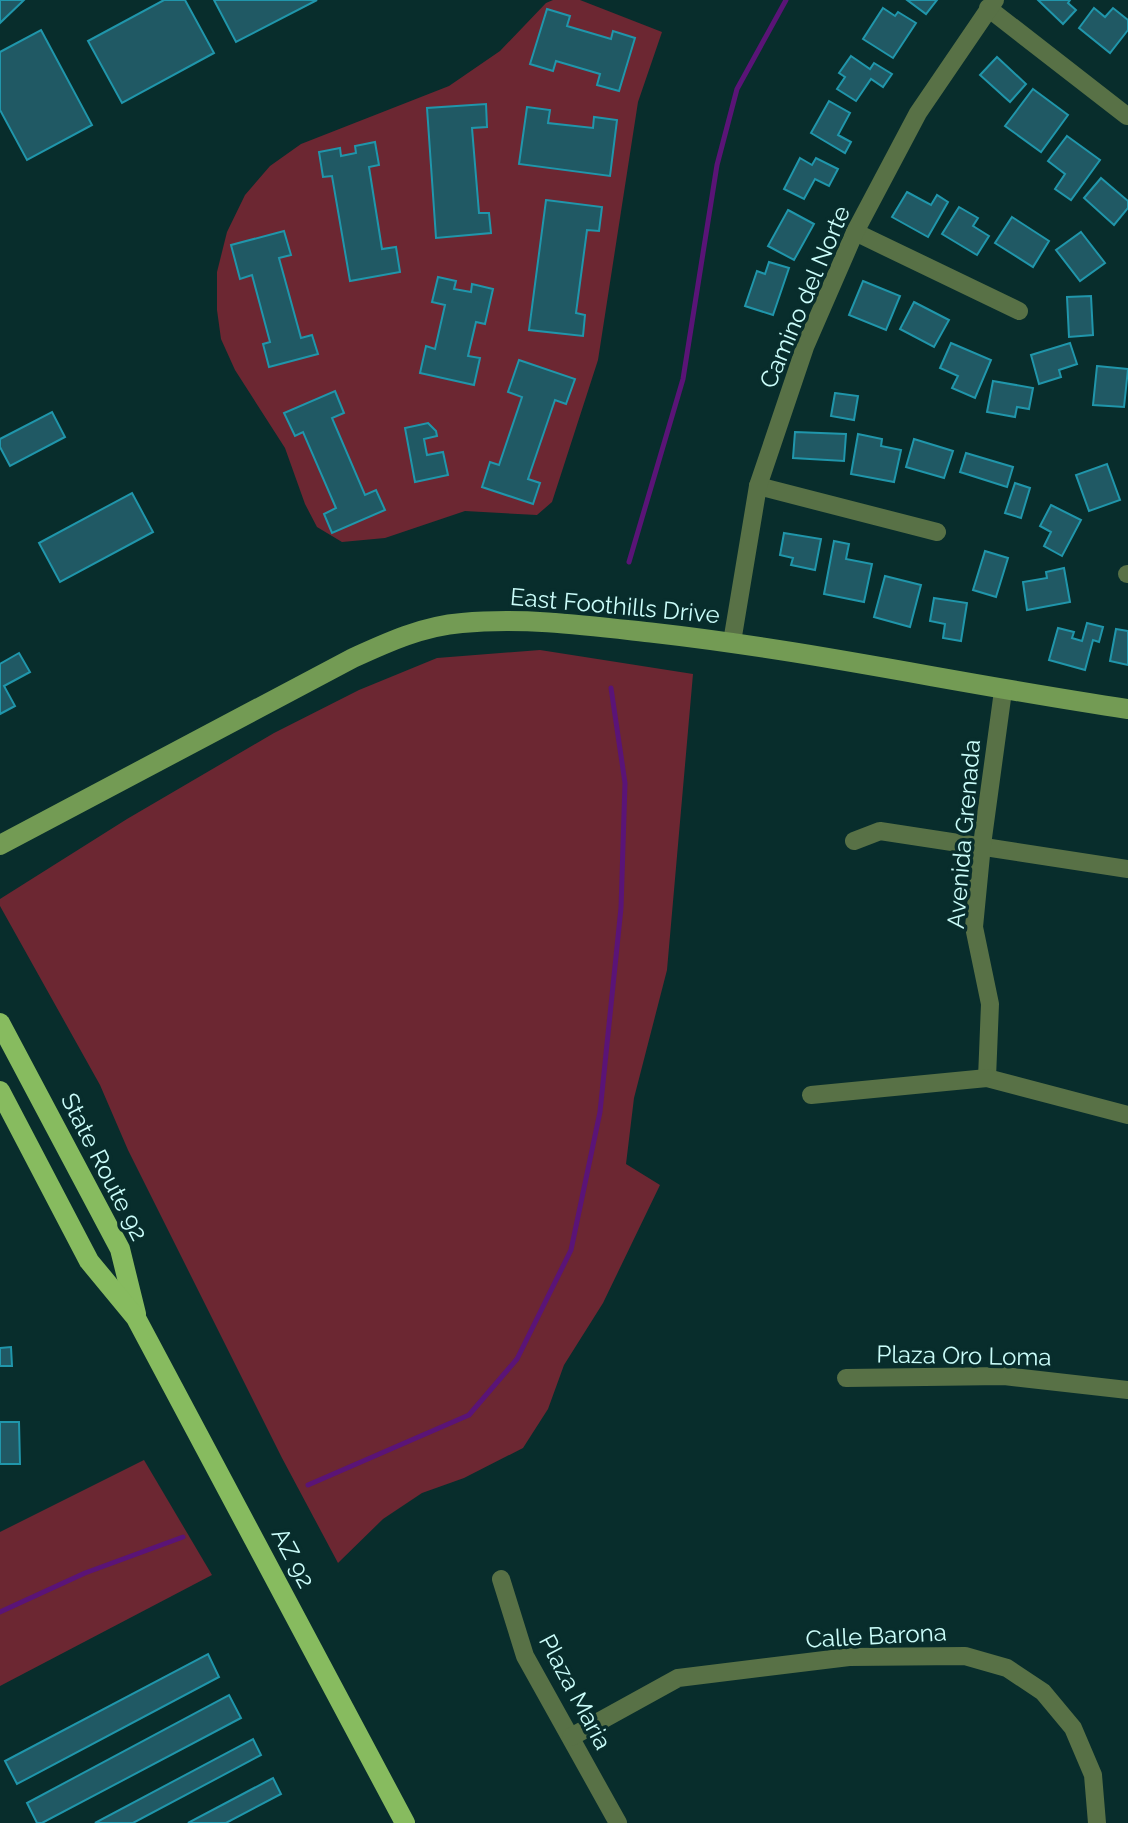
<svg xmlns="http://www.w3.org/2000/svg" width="1128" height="1823" viewBox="0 0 1128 1823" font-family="Raleway,sans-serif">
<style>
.green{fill:#6c2732}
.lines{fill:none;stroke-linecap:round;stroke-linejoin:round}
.stream{stroke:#5a1477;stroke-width:5}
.building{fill:#205964;stroke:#2096ab;stroke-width:2}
.street{stroke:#587146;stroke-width:18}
.secondary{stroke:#739b54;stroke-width:20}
.primary{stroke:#87bb5f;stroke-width:20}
.labels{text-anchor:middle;stroke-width:7;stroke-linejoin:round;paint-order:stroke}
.street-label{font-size:24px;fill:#cbfdfa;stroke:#082d2c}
</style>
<rect width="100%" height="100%" fill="#082d2c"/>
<g class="green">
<polygon points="553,0 580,0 662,32 638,102 598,360 552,502 537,515 465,511 385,538 342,542 317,527 305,504 285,448 235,370 221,339 217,310 217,272 227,232 245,195 270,166 301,144 449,86 500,51 546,3"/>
<polygon points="540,650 693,674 667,970 634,1098 626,1164 660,1185 603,1303 564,1365 548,1409 523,1448 464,1478 422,1493 383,1519 338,1563 282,1458 128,1150 100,1085 0,906 0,899 127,819 274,733 359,690 437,658"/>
<polygon points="144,1460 212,1575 0,1686 0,1532"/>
</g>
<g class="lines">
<g class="stream">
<polyline points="629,562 683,379 717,165 737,89 786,0"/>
<polyline points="308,1485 469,1415 517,1359 571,1250 600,1112 621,908 625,783 611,688"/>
<polyline points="0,1612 85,1573 183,1537"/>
</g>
</g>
<g class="building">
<polygon points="0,0 24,0 0,23"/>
<polygon points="164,0 185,0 214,53 122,103 88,41"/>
<polygon points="214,0 317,0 236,42"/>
<polygon points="907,0 937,0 926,14"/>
<polygon points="1038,0 1070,0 1068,3 1076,10 1063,24"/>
<polygon points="883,8 895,16 898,12 916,23 893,58 863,39"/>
<polygon points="1094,8 1105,17 1113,8 1128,20 1128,30 1110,53 1079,28"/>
<polygon points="547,9 570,16 567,26 611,39 613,31 635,38 619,91 597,85 600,74 556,61 553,71 530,64"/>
<polygon points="41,30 92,125 27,160 0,110 0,52"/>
<polygon points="851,56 870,69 874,63 892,74 883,87 871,79 856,101 837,89 845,77 839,73"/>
<polygon points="997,57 1026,84 1010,102 980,75"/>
<polygon points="1033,89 1068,115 1041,152 1005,126"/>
<polygon points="829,101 850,113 838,135 851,142 845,153 811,133"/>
<polygon points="486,104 487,127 472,128 479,213 489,213 491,233 436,238 427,108"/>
<polygon points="527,107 550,110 548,123 593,128 594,117 617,120 610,176 519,164"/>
<polygon points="1067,136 1100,160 1071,200 1055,189 1065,174 1048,161"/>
<polygon points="375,142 379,165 369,167 382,249 396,247 400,272 350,281 332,176 323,177 319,152 340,148 341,156 356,153 355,146"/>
<polygon points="800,158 812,165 816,158 838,169 829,186 815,179 804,199 784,189"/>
<polygon points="1101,178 1128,201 1128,208 1114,225 1084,198"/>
<polygon points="907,192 931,205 937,195 948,202 928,237 892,217"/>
<polygon points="546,200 602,207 599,231 587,230 576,313 585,315 583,336 529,330"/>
<polygon points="959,207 978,218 973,226 989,236 977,255 942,234"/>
<polygon points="788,210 814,224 794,260 768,246"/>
<polygon points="1012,217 1049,241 1033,267 995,243"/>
<polygon points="284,231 291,255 279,258 301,338 312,335 318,354 269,367 263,344 270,342 252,275 240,279 231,245"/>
<polygon points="1081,232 1105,263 1080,281 1056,250"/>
<polygon points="769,262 789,268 773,315 745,306 757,271 765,274"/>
<polygon points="438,277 456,281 454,289 471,292 472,284 493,289 485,324 476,322 468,356 480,358 474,385 420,373 426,346 435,349 445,305 432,302"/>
<polygon points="863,281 900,296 886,330 849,315"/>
<polygon points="1091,296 1093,335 1069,337 1067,297"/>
<polygon points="914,302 949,320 934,347 900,329"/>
<polygon points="951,343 991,360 975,398 952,388 958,376 940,368"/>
<polygon points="1070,343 1077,364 1059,370 1061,377 1039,384 1031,355"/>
<polygon points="519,360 575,379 566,404 555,400 528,479 540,483 533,504 482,487 490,462 499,465 522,397 508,392"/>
<polygon points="1097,366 1128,369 1124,407 1093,405"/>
<polygon points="993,381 1033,388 1029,409 1017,407 1015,417 987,412"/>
<polygon points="335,391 344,413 332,418 365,495 376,490 385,510 332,533 324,514 336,508 303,432 295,436 284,413"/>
<polygon points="835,393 858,396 854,420 831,416"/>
<polygon points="52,412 65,437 10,466 0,447 0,439"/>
<polygon points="428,423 436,431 437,436 424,439 427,455 443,452 448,475 415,482 405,428"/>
<polygon points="795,432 846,434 844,461 793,458"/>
<polygon points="858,434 882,439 881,446 901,450 894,482 851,474"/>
<polygon points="914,439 953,451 944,478 906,467"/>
<polygon points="966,453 1013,467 1007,487 960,472"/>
<polygon points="1107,464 1120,500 1089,511 1076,475"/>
<polygon points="1015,483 1030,488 1021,518 1005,513"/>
<polygon points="132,493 153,532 60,582 39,543"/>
<polygon points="1051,505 1081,520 1062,556 1044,546 1051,532 1040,526"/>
<polygon points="784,533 821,539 815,570 791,565 793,558 780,555"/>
<polygon points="834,541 849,544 846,559 872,564 864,602 824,594"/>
<polygon points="985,551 1008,558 996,597 973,590"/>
<polygon points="1064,568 1070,602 1027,610 1023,582 1047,578 1046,572"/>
<polygon points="885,576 921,585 910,627 874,617"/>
<polygon points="934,598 967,603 961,641 943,638 945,624 930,621"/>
<polygon points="1087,623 1103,627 1099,642 1093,640 1085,670 1049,660 1058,628 1074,632 1072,638 1082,641"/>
<polygon points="1116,629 1128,631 1128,665 1110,661"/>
<polygon points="19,653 30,672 4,686 15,706 0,714 0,664"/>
<polygon points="11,1347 12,1366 0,1366 0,1348"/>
<polygon points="0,1422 19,1422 20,1464 0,1464"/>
<polygon points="208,1654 219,1677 17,1784 5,1761"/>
<polygon points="229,1695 241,1718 42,1823 37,1823 27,1803"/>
<polygon points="253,1739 261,1755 133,1823 95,1823"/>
<polygon points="273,1778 281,1794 226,1823 188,1823"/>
</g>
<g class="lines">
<g class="street">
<polyline points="988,8 1127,116"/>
<polyline points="855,232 1019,311"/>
<polyline points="758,486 937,532"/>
<polyline points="1127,574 1128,574"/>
<polyline points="732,642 758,486 805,347 855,232 918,113 995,0"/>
<polyline points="854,841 880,831 1128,869"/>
<polyline points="987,1078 990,1004 974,927 982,845 1003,691"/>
<polyline points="811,1095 987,1078 1128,1115"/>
<polyline points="846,1378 1004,1376 1128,1390"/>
<polyline points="501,1579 525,1656 618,1823"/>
<polyline points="571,1737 678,1678 849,1657 965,1656 1007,1668 1043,1692 1073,1728 1093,1775 1097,1823"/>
</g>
<path class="secondary" d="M 0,845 L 353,658 C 388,642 423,626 462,623 C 527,617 591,626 655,633 C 814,651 970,686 1128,709"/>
<g class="primary">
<polyline points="0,1023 120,1249 136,1314"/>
<polyline points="0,1091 89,1261 136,1318 405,1823"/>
</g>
</g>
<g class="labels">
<g class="street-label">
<text transform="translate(805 297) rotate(-67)" y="8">Camino del Norte</text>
<text transform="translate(615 606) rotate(5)" y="8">East Foothills Drive</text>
<text transform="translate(964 834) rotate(-85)" y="8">Avenida Grenada</text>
<text transform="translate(104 1167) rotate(63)" y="8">State Route 92</text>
<text transform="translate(964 1356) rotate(1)" y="8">Plaza Oro Loma</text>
<text transform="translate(293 1558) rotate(62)" y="8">AZ 92</text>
<text transform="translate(876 1636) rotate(-3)" y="8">Calle Barona</text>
<text transform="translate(575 1692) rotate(62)" y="8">Plaza Maria</text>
</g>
</g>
</svg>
